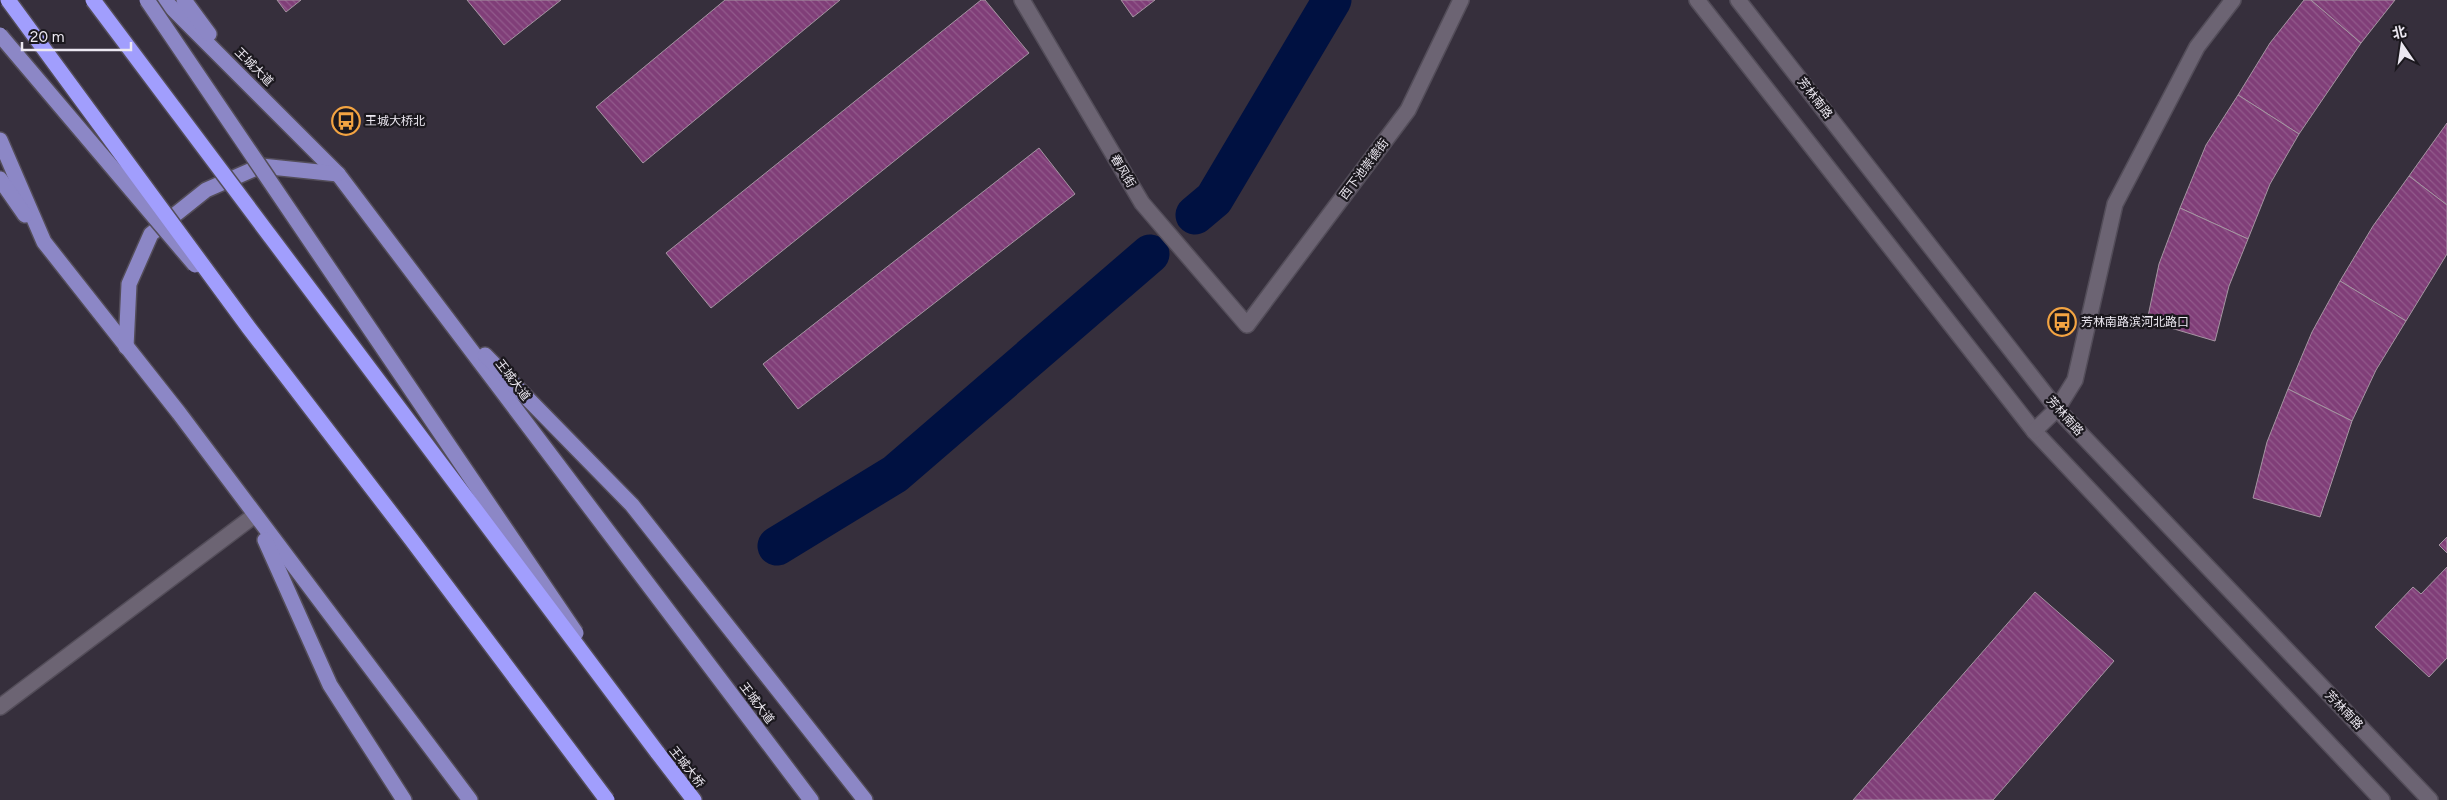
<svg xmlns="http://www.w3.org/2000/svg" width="2447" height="800" viewBox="0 0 2447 800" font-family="Figtree,'Noto Sans SC',sans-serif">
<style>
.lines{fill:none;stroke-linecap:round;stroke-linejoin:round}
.canal{stroke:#001141;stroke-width:39}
.building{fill:url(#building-back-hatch);stroke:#a595a2}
.minor-casing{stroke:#534d59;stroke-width:18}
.major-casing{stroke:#534d59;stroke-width:18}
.highway-casing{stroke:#534d59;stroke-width:18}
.minor{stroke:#6c6473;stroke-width:15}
.major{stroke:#8c87c6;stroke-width:15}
.highway{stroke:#a19efd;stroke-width:15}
.major-bridge-casing{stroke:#534d59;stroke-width:18;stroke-linecap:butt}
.highway-bridge-casing{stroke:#534d59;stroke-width:18;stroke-linecap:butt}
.major-bridge{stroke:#8c87c6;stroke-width:15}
.highway-bridge{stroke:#a19efd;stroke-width:15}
.labels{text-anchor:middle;stroke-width:4.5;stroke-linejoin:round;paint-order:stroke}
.street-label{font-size:12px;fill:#ece8f1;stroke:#1b181e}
.poi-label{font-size:12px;fill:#ece8f1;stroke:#1b181e;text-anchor:start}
</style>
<defs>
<pattern id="building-back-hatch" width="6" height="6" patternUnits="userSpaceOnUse" patternTransform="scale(1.25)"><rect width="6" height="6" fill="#803e78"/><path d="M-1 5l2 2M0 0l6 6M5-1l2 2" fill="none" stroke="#925a8c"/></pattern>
</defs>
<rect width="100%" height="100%" fill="#362f3c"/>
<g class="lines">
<g class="canal">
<polyline points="1195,215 1214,199 1332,0"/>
<polyline points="777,546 895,474 1150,254"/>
</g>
</g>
<g class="building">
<polygon points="277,0 301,0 286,12"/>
<polygon points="467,0 561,0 504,45"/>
<polygon points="725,0 840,0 643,163 596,107"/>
<polygon points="981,0 985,0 1029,53 711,308 666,253"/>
<polygon points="1121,0 1155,0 1133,17"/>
<polygon points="2304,0 2311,0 2361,43 2299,134 2238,95 2270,43"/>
<polygon points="2311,0 2395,0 2361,43"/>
<polygon points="2238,95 2299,134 2270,184 2248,239 2180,208 2206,145"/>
<polygon points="2447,123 2447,205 2409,176"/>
<polygon points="1039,148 1075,194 798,409 763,364"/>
<polygon points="2409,176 2447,205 2447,254 2406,321 2340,281 2373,226"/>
<polygon points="2180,208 2248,239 2229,286 2215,341 2147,321 2159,264"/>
<polygon points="2340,281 2406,321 2376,370 2352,421 2288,389 2312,332"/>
<polygon points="2288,389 2352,421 2320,517 2253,498 2267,442"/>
<polygon points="2447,537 2447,553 2439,545"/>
<polygon points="2447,567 2447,658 2429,677 2375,627 2413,587 2421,594"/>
<polygon points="2035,592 2114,661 1993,800 1853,800"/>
</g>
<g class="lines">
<defs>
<g id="minor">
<polyline points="1022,0 1142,203 1247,325 1408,110 1461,0"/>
<polyline points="1697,0 2034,431 2382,800"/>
<polyline points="1738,0 2057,409 2430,800"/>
<polyline points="2034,431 2057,409 2075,380 2115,204 2197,47 2233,0"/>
<polyline points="0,707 255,515"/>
</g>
<g id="major">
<polyline points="164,0 338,174 811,800"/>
<polyline points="184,0 209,34"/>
<polyline points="0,140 44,242 179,413 470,800"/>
<polyline points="0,179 25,215"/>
<polyline points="126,347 129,284 151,234 206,190 261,166 338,174"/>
<polyline points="485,355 632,505 865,800"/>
<polyline points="265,540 330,685 404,800"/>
</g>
<polyline id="highway" points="657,752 694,800"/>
</defs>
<use href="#minor" class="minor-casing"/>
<use href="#major" class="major-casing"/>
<use href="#highway" class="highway-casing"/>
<use href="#minor" class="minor"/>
<use href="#major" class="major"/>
<use href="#highway" class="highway"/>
<defs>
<g id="major-bridge">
<polyline points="147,0 576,633"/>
<polyline points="0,35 195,265"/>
</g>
<g id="highway-bridge">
<polyline points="8,0 249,328 411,539 607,800"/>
<polyline points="93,0 657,752"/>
</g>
</defs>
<use href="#major-bridge" class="major-bridge-casing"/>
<use href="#highway-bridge" class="highway-bridge-casing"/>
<use href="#major-bridge" class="major-bridge"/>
<use href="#highway-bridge" class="highway-bridge"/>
</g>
<defs>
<symbol id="bus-ring" viewBox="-11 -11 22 22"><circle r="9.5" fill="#1b181e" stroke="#f3a442" stroke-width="1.5"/><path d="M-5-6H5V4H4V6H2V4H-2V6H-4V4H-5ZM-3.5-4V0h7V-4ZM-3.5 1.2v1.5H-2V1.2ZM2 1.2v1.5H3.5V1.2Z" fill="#f3a442"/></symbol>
</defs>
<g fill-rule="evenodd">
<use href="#bus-ring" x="330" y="105" width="32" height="32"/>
<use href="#bus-ring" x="2046" y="306" width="32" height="32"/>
</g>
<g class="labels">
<g class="street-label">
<text transform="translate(254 67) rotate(45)" y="4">王城大道</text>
<text transform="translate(1815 98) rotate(52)" y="4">芳林南路</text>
<text transform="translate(1364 169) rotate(-53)" y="4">西下池崇德街</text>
<text transform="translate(1123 171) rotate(59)" y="4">春风街</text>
<text transform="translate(513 380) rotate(53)" y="4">王城大道</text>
<text transform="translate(2065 416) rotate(48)" y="4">芳林南路</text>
<text transform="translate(757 703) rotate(53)" y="4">王城大道</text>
<text transform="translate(2344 710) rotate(46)" y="4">芳林南路</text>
<text transform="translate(687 767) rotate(52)" y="4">王城大桥</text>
</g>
<g class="poi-label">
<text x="365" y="125">王城大桥北</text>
<text x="2081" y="326">芳林南路滨河北路口</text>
</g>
</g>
<g transform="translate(2402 45) rotate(347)" stroke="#1b181e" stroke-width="4" paint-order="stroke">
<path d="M0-4L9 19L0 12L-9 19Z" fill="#ece8f1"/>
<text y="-8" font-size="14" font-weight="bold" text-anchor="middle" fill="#ece8f1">北</text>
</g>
<path d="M22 42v8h109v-8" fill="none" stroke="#ece8f1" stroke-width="2.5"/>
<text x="30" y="42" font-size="15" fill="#ece8f1" stroke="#1b181e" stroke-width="4" paint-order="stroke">20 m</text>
</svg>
